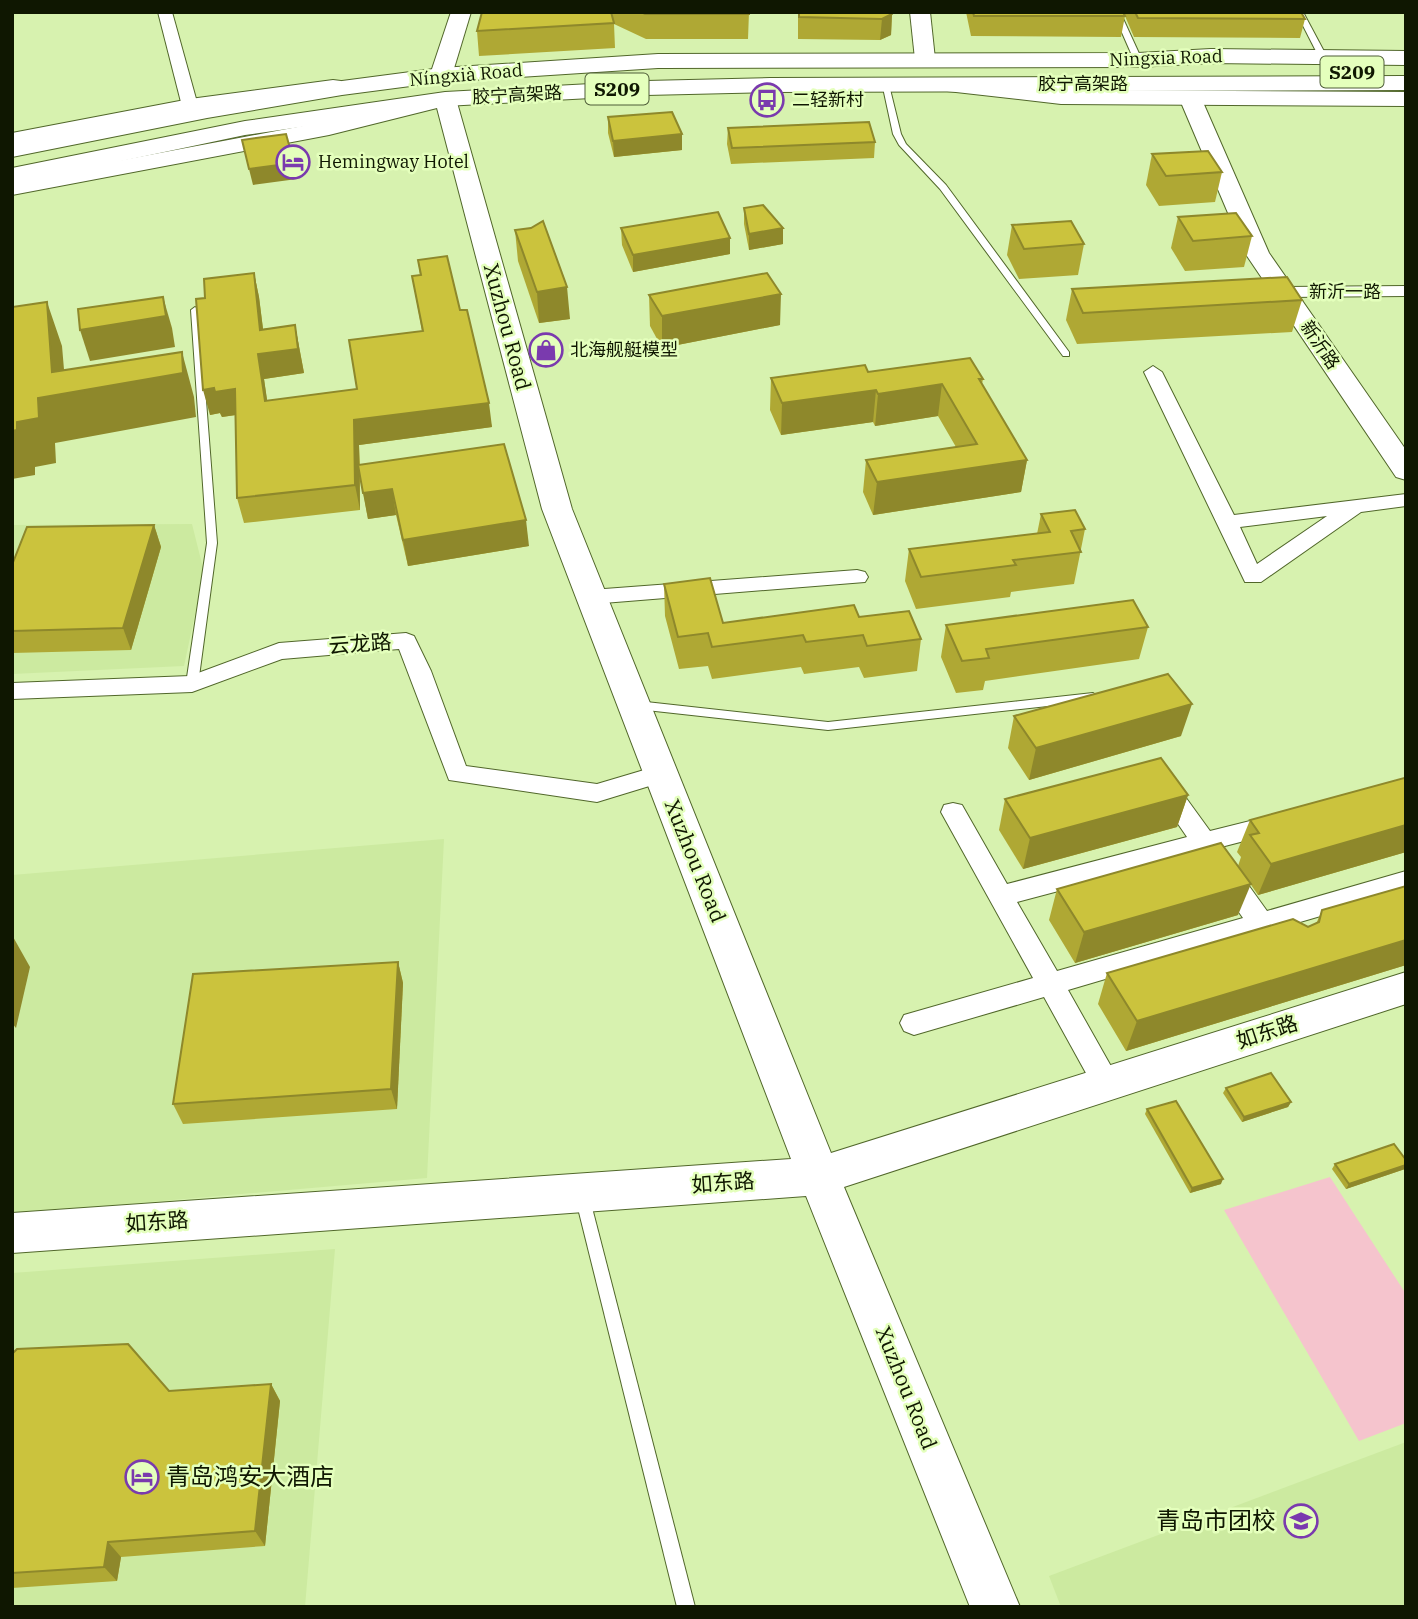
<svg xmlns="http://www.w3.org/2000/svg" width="1418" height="1619" viewBox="0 0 1418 1619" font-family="'IBM Plex Serif','Noto Sans SC',serif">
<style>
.built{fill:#cceaa0}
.green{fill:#f5c4cd}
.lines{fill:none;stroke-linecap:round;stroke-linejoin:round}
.lane-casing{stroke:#51672a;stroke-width:2}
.street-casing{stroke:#51672a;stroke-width:2}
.secondary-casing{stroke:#51672a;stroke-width:2}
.primary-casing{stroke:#51672a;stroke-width:2}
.highway-casing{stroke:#51672a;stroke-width:2}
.lane{fill:#fff;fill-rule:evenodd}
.street{fill:#fff;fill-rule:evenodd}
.secondary{fill:#fff;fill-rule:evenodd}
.primary{fill:#fff;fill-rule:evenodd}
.highway{fill:#fff;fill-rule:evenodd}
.wall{fill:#afa834}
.shaded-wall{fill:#8e882b}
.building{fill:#cbc33d;stroke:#8e882b;stroke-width:2}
.labels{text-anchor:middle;stroke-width:5;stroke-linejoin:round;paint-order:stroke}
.far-street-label{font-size:18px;fill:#0f1701;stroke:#e4ffbc}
.far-poi-label{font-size:18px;fill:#0f1701;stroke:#e4ffbc;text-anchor:start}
.shield{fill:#e4ffbc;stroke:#4f5d39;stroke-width:2}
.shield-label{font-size:19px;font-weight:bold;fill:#0f1701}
.street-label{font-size:21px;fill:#0f1701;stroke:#e4ffbc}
.near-poi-label{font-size:24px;fill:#0f1701;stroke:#e4ffbc;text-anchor:start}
</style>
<rect width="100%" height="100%" fill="#d7f2af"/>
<g class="built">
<polygon points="192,524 204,572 184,666 12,674 12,525"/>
<polygon points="444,839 427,1178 12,1214 12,875"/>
<polygon points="335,1249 305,1607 12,1607 12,1273"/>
<polygon points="1406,1442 1406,1607 1061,1607 1049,1576"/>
</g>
<polygon class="green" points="1330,1177 1406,1294 1406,1423 1359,1441 1224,1210"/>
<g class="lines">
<defs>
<g id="lane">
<polygon points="1113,12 1120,12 1142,60 1141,62 1134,60"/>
<polygon points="1296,12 1303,12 1327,57 1326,59 1319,57"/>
<polygon points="882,83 889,85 901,134 906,144 946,185 1069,352 1069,356 1063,356 940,189 899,145 893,134"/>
<polygon points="195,307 199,310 217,543 198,684 192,688 186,684 207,543 191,310"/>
<polygon points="1093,693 1099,697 1093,701 828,730 637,709 631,705 637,701 828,722"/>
<polygon points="582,1189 587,1191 589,1196 695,1607 677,1607 575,1196 577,1191"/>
</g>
<g id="street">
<polygon points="158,12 172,12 198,106 195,109 190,111 182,106"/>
<polygon points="1406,286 1406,296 1285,297 1276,292 1285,287"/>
<path d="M 1153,366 L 1162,372 L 1234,515 L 1406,494 L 1406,506 L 1361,512 L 1261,582 L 1245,582 L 1144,372 ZM 1327,516 L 1257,564 L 1240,527 Z"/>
<polygon points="857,570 865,572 868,577 865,582 591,604 583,602 580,597 583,592 591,590"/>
<polygon points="406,633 414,636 431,671 466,766 597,784 661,765 669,768 673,774 669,780 597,802 449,780 399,649 282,659 192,692 12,699 12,683 190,676 279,643"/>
<path d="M 1164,777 L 1173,780 L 1210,831 L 1278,814 L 1287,816 L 1290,823 L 1287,830 L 1221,847 L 1267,911 L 1406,871 L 1406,891 L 1283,927 L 1285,930 L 1281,937 L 1272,940 L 1258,934 L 1068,990 L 1121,1084 L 1117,1093 L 1107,1096 L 1097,1093 L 1044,997 L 914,1035 L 904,1031 L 900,1023 L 904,1015 L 1033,978 L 941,812 L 944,805 L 953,803 L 962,805 L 1007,884 L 1187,837 L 1152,786 L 1155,780 ZM 1198,854 L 1243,918 L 1057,971 L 1017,902 Z"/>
</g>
<g id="secondary">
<polygon points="451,12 471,12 452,75 448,79 434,79 430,75"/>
<polygon points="910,12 930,12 935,59 932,63 918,63 915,59"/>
<polygon points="333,80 341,81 344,86 341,91 190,113 12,147 12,133 190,99"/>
<polygon points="445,93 453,94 456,99 572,509 831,1153 1406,972 1406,1004 844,1187 1020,1607 970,1607 806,1196 12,1253 12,1213 791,1159 542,509 437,108 329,135 12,195 12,181 329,121"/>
<polygon points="1191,94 1199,95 1202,100 1269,253 1406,450 1406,480 1396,477 1245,253 1180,100 1183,95"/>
</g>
<g id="primary">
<polygon points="1211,49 1406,51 1406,65 1211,63 1138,67 658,68 441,82 342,95 207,118 12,157 12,143 207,104 342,81 441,68 658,54 1138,53"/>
<polygon points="955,79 1061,90 1406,92 1406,106 1061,104 947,91 943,86 947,81"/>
</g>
<polygon id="highway" points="1406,76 1406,90 770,92 646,95 445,106 245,135 12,184 12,168 245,121 445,92 646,81 770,78"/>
</defs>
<use href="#lane" class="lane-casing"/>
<use href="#street" class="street-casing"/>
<use href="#secondary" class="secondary-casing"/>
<use href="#primary" class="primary-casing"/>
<use href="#highway" class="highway-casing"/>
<use href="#lane" class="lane"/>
<use href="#street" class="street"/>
<use href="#secondary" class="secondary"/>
<use href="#primary" class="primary"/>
<use href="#highway" class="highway"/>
</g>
<g class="wall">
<polygon points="482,12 749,12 748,39 646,39 614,24 615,48 479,56 477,31"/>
<polygon points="798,12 892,12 891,35 880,40 798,39"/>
<polygon points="966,12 1123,12 1124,15 1125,12 1135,12 1305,19 1300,38 1134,37 1125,16 1121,37 971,36"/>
<polygon points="608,117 682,150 614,157 608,133"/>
<polygon points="728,128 875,142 874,158 731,164 727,144"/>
<polygon points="1152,154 1222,172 1215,202 1159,206 1146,185"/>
<polygon points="744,208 783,244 749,250 744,224"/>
<polygon points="1178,217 1252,236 1244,267 1185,271 1171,248"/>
<polygon points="1012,225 1084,244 1078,275 1019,279 1007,255"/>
<polygon points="621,228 730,238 730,254 633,272 622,245"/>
<polygon points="515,230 570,319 539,323 518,261"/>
<polygon points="418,260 460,310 492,427 359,445 360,465 529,546 408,566 396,515 368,519 360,475 360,510 244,523 237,498 236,415 222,417 220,413 210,415 205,298 254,273 259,297 263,329 295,325 304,373 264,379 267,401 357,389 422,331 412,276 420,275"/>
<polygon points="1072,289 1302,300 1292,332 1077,344 1066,320"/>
<polygon points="649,295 780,325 662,348 650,326"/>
<polygon points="868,372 983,379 982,384 1027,460 1021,492 873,515 863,492 866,460 956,447 938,416 875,426 873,422 781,435 770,410 771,378"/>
<polygon points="1041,514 1085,529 1074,584 1011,592 1010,597 916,609 905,581 909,549 1037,534"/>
<polygon points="154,525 161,547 131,650 12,653 12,565"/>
<polygon points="664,584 723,623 859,617 921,639 917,671 864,678 859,667 804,674 801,667 712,679 708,666 679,669 665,616"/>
<polygon points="946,625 1148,627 1139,659 985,681 983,690 956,693 941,657"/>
<polygon points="1014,716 1181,736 1029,780 1008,748"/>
<polygon points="1406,780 1406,852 1258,895 1238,866 1238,915 1075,963 1049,920 1057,889 1238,866 1241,857 1237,852 1250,820"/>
<polygon points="1188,795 1177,827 1023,869 999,830 1005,799"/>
<polygon points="1406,886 1406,965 1126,1051 1098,1004 1107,973 1308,927 1316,924 1322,910"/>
<polygon points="398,962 403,983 397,1109 183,1124 173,1104"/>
<polygon points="1226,1088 1291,1102 1288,1107 1242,1122 1223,1093"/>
<polygon points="1147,1109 1221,1184 1190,1193 1145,1114"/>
<polygon points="1406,1160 1405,1169 1346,1189 1332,1169 1335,1164"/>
<polygon points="12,1354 169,1391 271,1384 280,1401 265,1546 121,1557 117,1581 12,1588"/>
</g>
<g class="shaded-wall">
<polygon points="892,14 891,35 880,40 882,19"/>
<polygon points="682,134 682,150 614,157 613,141"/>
<polygon points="294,163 297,179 253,185 249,169"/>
<polygon points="783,228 783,244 749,250 749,234"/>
<polygon points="730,238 730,254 633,272 633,255"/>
<polygon points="254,273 259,297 266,353 295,325 304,373 264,379 271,426 265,401 258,354 260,330"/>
<polygon points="567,287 570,319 539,323 537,292"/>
<polygon points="781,294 780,325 662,348 662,316"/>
<polygon points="163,297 172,328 175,347 90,361 80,330"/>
<polygon points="47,302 62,346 66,393 182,352 194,397 196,417 55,443 56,463 35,467 35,475 12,479 12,431 17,422 38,398 52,372"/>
<polygon points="942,384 938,416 875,426 878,394"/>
<polygon points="214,388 235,389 242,414 222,417 220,413 210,415 203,390"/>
<polygon points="876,390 873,422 781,435 782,403"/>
<polygon points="489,403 492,427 359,445 360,510 355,485 354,420"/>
<polygon points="1027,460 1021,492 873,515 877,482"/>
<polygon points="392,489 396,515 368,519 363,493"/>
<polygon points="526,520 529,546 408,566 403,540"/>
<polygon points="154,525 161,547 131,650 123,628"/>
<polygon points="1192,704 1181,736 1029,780 1036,748"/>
<polygon points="1188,795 1177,827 1023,869 1030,838"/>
<polygon points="1406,825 1406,852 1258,895 1271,864"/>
<polygon points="1251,884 1238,915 1075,963 1084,932"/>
<polygon points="12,935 30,967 16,1028 12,1023"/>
<polygon points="1406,940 1406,965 1126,1051 1137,1021"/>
<polygon points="398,962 403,983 397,1109 391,1089"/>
<polygon points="1291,1102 1288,1107 1242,1122 1244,1117"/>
<polygon points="1406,1165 1405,1169 1346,1189 1349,1184"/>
<polygon points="1223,1179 1221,1184 1190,1193 1192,1188"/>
<polygon points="271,1384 280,1401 265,1546 255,1531"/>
<polygon points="108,1542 121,1557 117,1581 104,1567"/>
</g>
<g class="building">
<polygon points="482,12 611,12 614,23 477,31"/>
<polygon points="641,12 749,12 749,14 645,14"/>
<polygon points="799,12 892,12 892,14 882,19 799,17"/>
<polygon points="973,12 1123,12 1125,16 974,16"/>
<polygon points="1135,12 1301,12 1305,19 1138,18"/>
<polygon points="672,112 682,134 613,141 608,117"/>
<polygon points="869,122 875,142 732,148 728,128"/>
<polygon points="286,134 294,163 249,169 242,140"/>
<polygon points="1208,151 1222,172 1166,176 1152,154"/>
<polygon points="763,205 783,228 749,234 744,208"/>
<polygon points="718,212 730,238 633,255 621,228"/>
<polygon points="1236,213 1252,236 1193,241 1178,217"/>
<polygon points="543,221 567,287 537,292 515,230 531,228"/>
<polygon points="1071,221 1084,244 1024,249 1012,225"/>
<polygon points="447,256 460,310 467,310 489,403 354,420 355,485 237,498 235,389 215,392 214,388 203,390 196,299 205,298 204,279 254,273 260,330 295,325 298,349 258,354 265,401 357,389 349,340 423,331 412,276 421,275 418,260"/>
<polygon points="767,273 781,294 662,316 649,295"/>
<polygon points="1287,277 1302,300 1083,313 1072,289"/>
<polygon points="163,297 166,316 80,330 78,309"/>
<polygon points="47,302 52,372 182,352 183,373 38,398 39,418 17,422 17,430 12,431 12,307"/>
<polygon points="970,358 983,379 979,379 1027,460 877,482 866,460 977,444 942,384 878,394 876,390 782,403 771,378 865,365 868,372"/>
<polygon points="504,444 526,520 403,540 392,489 363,493 358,465"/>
<polygon points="1075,510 1085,529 1071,531 1081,552 1013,560 1016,565 921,577 909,549 1050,532 1041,514"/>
<polygon points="154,525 123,628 12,631 12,565 27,527"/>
<polygon points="710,578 723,623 854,605 859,617 909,611 921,639 867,646 863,635 806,642 803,635 712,647 708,633 678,637 664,584"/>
<polygon points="1133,600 1148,627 986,649 989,658 962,661 946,625"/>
<polygon points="1168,674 1192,704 1036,748 1014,716"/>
<polygon points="1161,758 1188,795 1030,838 1005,799"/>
<polygon points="1404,778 1406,780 1406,825 1271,864 1250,835 1259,833 1250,820"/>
<polygon points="1221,843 1251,884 1084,932 1057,889"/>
<polygon points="1406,886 1406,940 1137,1021 1107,973 1293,919 1308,927 1319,922 1322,910"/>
<polygon points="398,962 391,1089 173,1104 193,974"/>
<polygon points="1271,1073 1291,1102 1244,1117 1226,1088"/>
<polygon points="1176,1101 1223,1179 1192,1188 1147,1109"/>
<polygon points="1394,1144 1406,1160 1406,1165 1349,1184 1335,1164"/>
<polygon points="128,1344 169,1391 271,1384 255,1531 108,1542 104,1567 12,1573 12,1354 17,1349"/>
</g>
<defs>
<symbol id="bus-ring" viewBox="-11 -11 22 22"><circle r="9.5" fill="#e4ffbc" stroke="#7a3aae" stroke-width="1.5"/><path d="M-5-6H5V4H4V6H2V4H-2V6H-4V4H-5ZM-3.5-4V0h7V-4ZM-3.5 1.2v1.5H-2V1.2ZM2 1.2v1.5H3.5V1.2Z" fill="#7a3aae"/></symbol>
<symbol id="hotel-ring" viewBox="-11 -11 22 22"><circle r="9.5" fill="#e4ffbc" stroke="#7a3aae" stroke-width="1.5"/><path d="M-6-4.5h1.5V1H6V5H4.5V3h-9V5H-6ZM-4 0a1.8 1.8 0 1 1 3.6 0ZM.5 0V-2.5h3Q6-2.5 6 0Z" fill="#7a3aae"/></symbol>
<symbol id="shop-ring" viewBox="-11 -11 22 22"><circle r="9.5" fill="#e4ffbc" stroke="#7a3aae" stroke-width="1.5"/><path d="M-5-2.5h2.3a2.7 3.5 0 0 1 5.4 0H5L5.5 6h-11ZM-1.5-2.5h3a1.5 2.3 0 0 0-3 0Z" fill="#7a3aae"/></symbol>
<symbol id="university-ring" viewBox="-11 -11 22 22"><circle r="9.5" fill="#e4ffbc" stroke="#7a3aae" stroke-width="1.5"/><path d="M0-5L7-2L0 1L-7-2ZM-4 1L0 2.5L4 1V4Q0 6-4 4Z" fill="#7a3aae"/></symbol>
</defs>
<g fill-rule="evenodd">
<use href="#bus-ring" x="748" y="81" width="38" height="38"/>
<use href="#hotel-ring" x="274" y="143" width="38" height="38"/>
<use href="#shop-ring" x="527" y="331" width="38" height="38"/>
<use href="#hotel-ring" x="123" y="1458" width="38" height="38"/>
<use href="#university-ring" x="1282" y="1502" width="38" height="38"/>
</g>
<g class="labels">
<g class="far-street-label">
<text transform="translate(1166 58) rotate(-2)" y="6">Ningxia Road</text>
<text transform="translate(466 75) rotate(-5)" y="6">Níngxià Road</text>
<text x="1083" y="90">胶宁高架路</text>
<text transform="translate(517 95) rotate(-3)" y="6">胶宁高架路</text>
<text x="1345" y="298">新沂一路</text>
<text transform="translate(1320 345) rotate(56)" y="6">新沂路</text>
</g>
<g class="far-poi-label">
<text x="792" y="106">二轻新村</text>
<text x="318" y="168">Hemingway Hotel</text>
<text x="570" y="356">北海舰艇模型</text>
</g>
<g class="shield">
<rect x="1320.5" y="56.5" width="63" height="31" rx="5"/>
<rect x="585.5" y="73.5" width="63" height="31" rx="5"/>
</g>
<g class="shield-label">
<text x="1352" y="79">S209</text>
<text x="617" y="96">S209</text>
</g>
<g class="street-label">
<text transform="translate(507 327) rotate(75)" y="7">Xuzhou Road</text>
<text transform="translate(360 644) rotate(-4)" y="7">云龙路</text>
<text transform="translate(695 861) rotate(68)" y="7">Xuzhou Road</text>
<text transform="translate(1267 1032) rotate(-18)" y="7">如东路</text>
<text transform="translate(723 1183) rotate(-4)" y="7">如东路</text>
<text transform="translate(157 1222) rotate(-4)" y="7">如东路</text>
<text transform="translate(906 1388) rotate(68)" y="7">Xuzhou Road</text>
</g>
<g class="near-poi-label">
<text x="166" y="1485">青岛鸿安大酒店</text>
<text x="1276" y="1529" text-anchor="end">青岛市团校</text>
</g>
</g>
<rect width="1418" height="1619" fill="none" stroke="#0f1701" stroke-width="28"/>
</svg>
